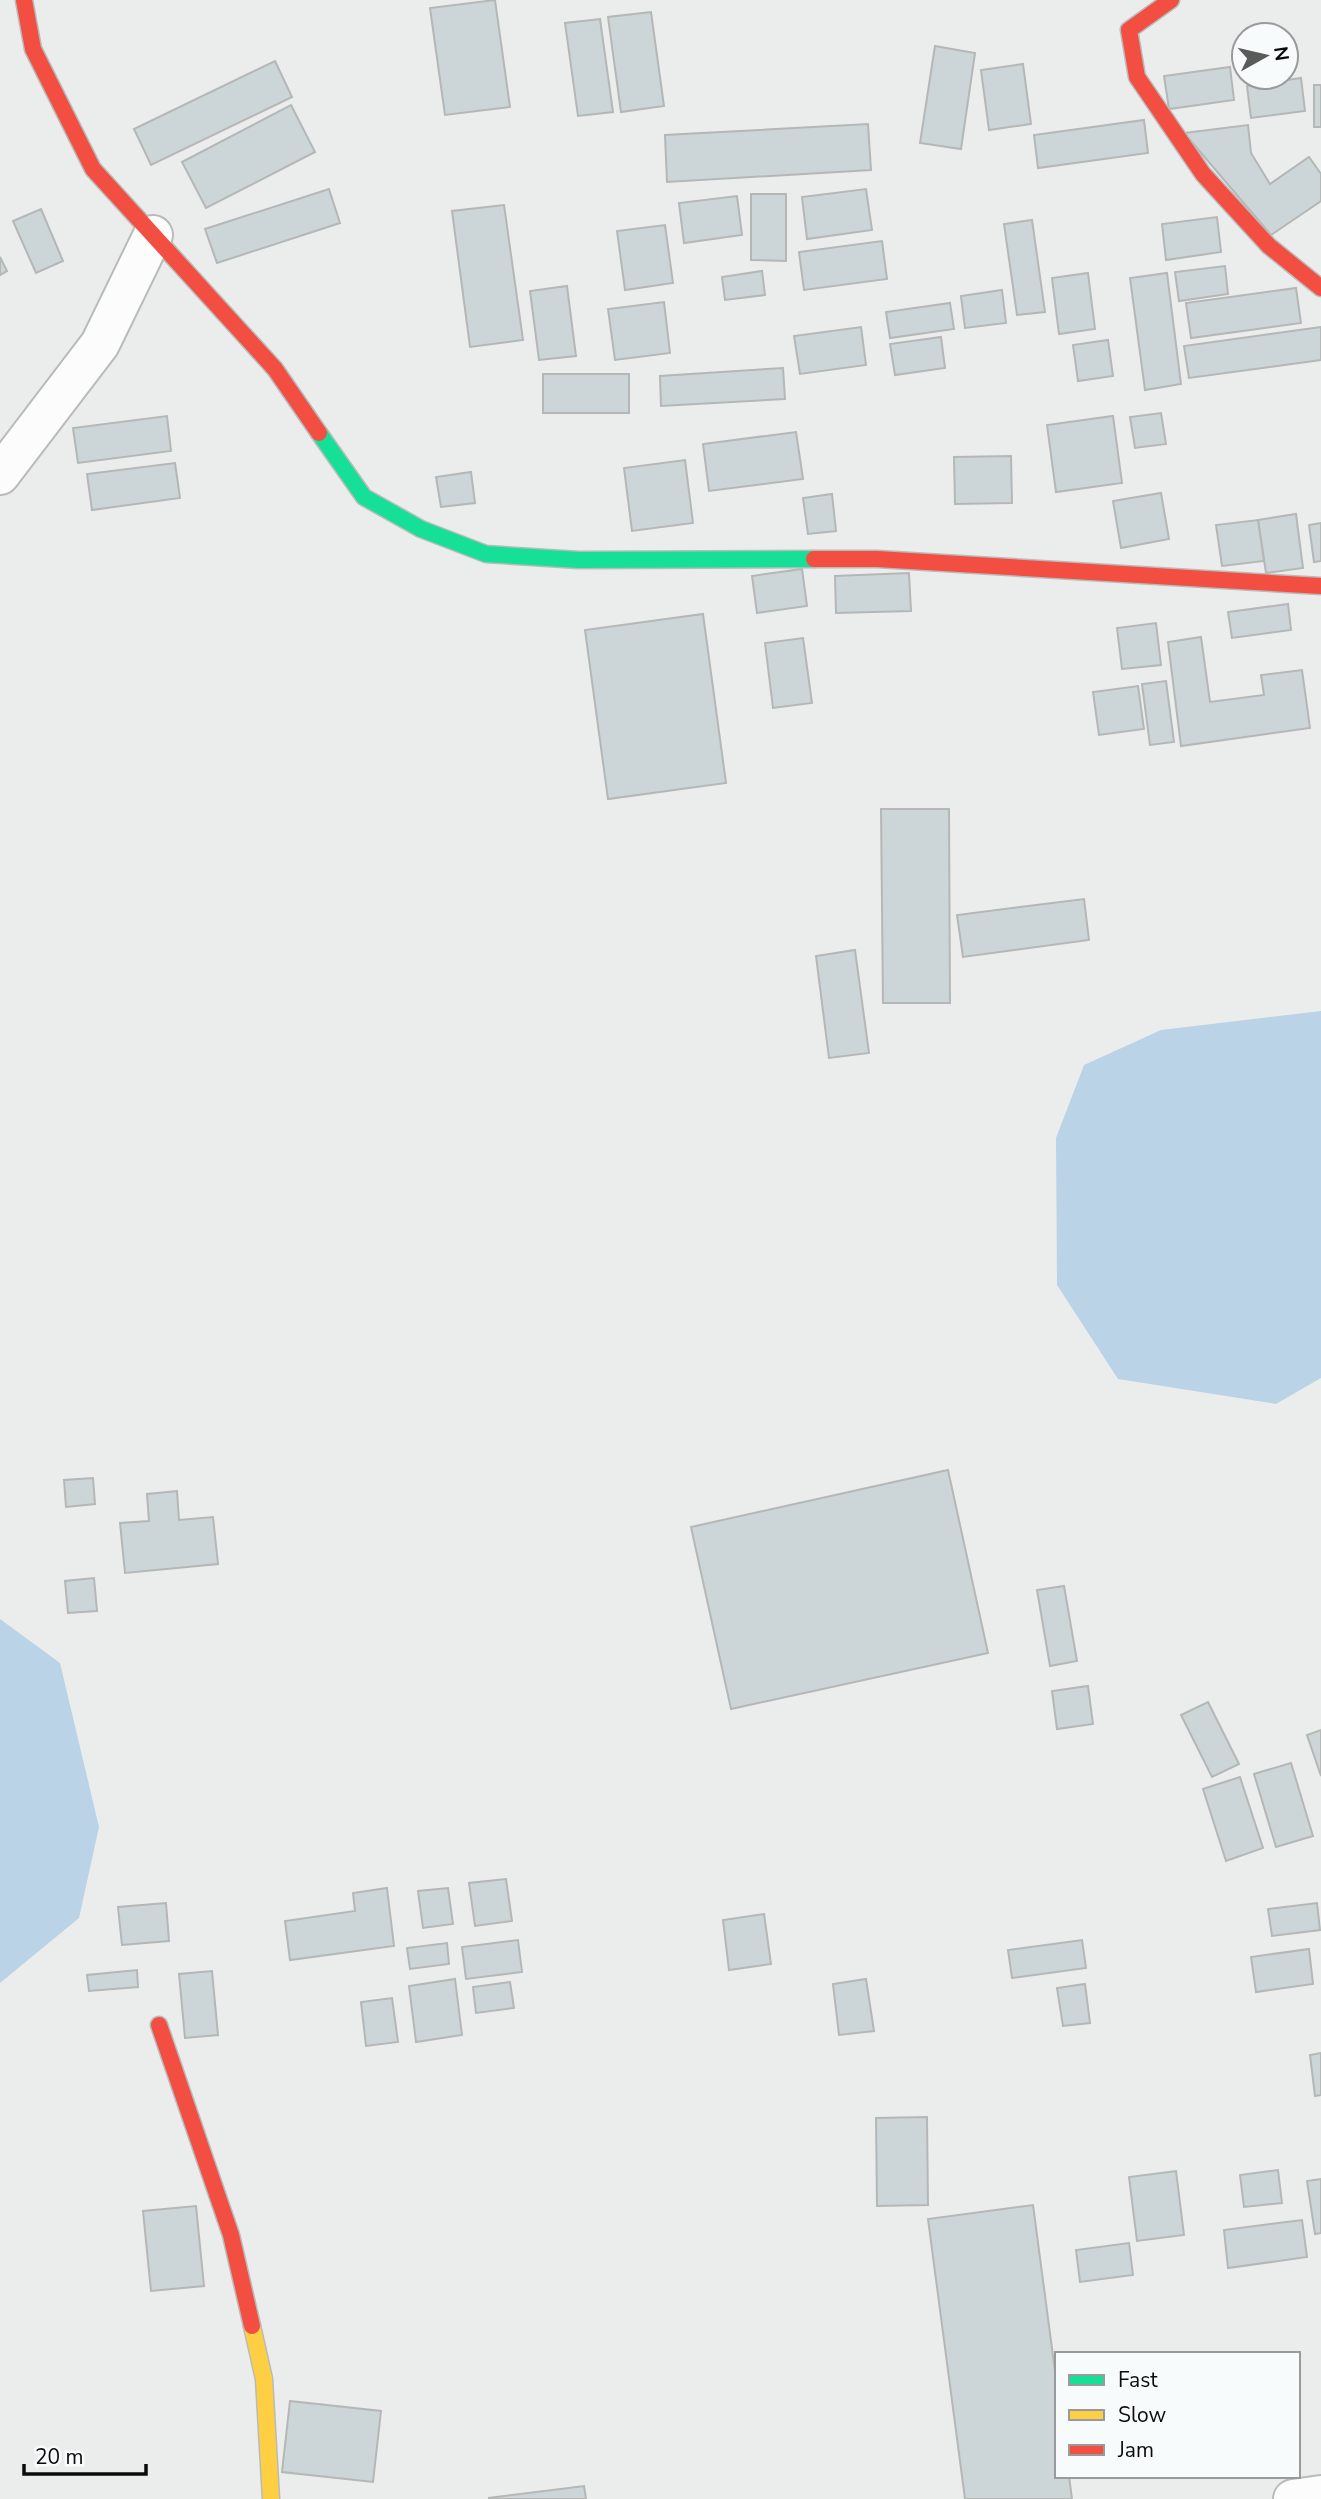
<svg xmlns="http://www.w3.org/2000/svg" width="1321" height="2499" viewBox="0 0 1321 2499" font-family="'Nunito Sans',sans-serif">
<style>
.water{fill:#bbd3e6}
.building{fill:#ccd6d8;stroke:#b5b7b6;stroke-width:2}
.lines{fill:none;stroke-linecap:round;stroke-linejoin:round}
.street-casing{stroke:#b9bbba;stroke-width:42}
.fast-casing{stroke:#b9bbba;stroke-width:19}
.slow-casing{stroke:#b9bbba;stroke-width:19}
.jam-casing{stroke:#b9bbba;stroke-width:19}
.street{stroke:#fcfcfc;stroke-width:38}
.fast{stroke:#16e098;stroke-width:16}
.slow{stroke:#ffcf43;stroke-width:16}
.jam{stroke:#f24e42;stroke-width:16}
</style>
<rect width="100%" height="100%" fill="#ebedec"/>
<g class="water">
<polygon points="1321,1011 1321,1378 1276,1404 1118,1379 1057,1285 1056,1138 1084,1065 1161,1030"/>
<polygon points="0,1619 60,1663 99,1827 79,1918 0,1983"/>
</g>
<g class="building">
<polygon points="495,0 510,107 445,115 430,8"/>
<polygon points="651,12 664,106 621,112 608,17"/>
<polygon points="600,19 613,112 578,116 565,23"/>
<polygon points="935,46 975,53 961,149 920,143"/>
<polygon points="275,61 292,97 151,165 134,129"/>
<polygon points="1023,64 1031,124 989,130 981,70"/>
<polygon points="1230,67 1234,100 1169,109 1164,76"/>
<polygon points="1301,78 1305,111 1251,118 1247,86"/>
<rect x="1314" y="85" width="7" height="42"/>
<polygon points="291,105 315,152 206,208 182,162"/>
<polygon points="1144,120 1148,153 1038,168 1034,135"/>
<polygon points="868,124 871,170 667,182 665,135"/>
<polygon points="1248,125 1251,153 1270,184 1309,157 1321,174 1321,201 1271,235 1184,133"/>
<polygon points="329,189 340,223 217,263 205,229"/>
<polygon points="866,189 872,230 807,239 802,197"/>
<polygon points="751,194 786,194 786,261 751,260"/>
<polygon points="737,196 742,235 684,243 679,203"/>
<polygon points="504,205 523,340 470,347 452,211"/>
<polygon points="41,209 63,261 36,273 13,221"/>
<polygon points="1217,217 1221,252 1166,260 1162,224"/>
<polygon points="1032,220 1045,312 1017,315 1004,224"/>
<polygon points="665,225 673,283 625,290 617,231"/>
<polygon points="882,241 887,279 804,290 799,252"/>
<polygon points="0,257 7,271 0,275"/>
<polygon points="1225,266 1228,294 1179,301 1175,272"/>
<polygon points="762,271 765,295 725,300 722,277"/>
<polygon points="1088,273 1095,329 1059,334 1052,278"/>
<polygon points="1167,273 1181,384 1145,390 1130,278"/>
<polygon points="567,286 576,356 539,360 530,291"/>
<polygon points="1296,288 1301,323 1191,338 1186,303"/>
<polygon points="1002,290 1006,323 965,328 961,296"/>
<polygon points="664,302 670,353 615,360 608,309"/>
<polygon points="950,303 954,329 890,338 886,312"/>
<polygon points="861,327 866,365 800,374 794,336"/>
<polygon points="1321,327 1321,360 1189,378 1184,346"/>
<polygon points="941,337 945,368 895,375 890,344"/>
<polygon points="1108,340 1113,376 1078,381 1073,345"/>
<polygon points="783,368 785,399 661,406 660,376"/>
<rect x="543" y="374" width="86" height="39"/>
<polygon points="1161,413 1166,444 1135,448 1130,417"/>
<polygon points="167,416 171,451 78,463 73,428"/>
<polygon points="1113,416 1122,483 1056,492 1047,425"/>
<polygon points="796,432 803,479 709,491 703,444"/>
<polygon points="1011,456 1012,503 955,504 954,457"/>
<polygon points="685,460 693,523 632,531 624,468"/>
<polygon points="175,463 180,498 92,510 87,474"/>
<polygon points="471,472 475,503 441,507 436,477"/>
<polygon points="1161,493 1169,539 1121,548 1113,501"/>
<polygon points="832,494 836,531 808,534 803,498"/>
<polygon points="1296,514 1303,568 1266,573 1258,520"/>
<polygon points="1258,520 1264,561 1222,566 1216,525"/>
<polygon points="1321,523 1321,561 1314,562 1309,525"/>
<polygon points="802,569 807,606 757,613 752,576"/>
<polygon points="909,573 911,611 836,613 835,576"/>
<polygon points="1288,604 1291,630 1232,638 1228,612"/>
<polygon points="703,614 726,783 608,799 585,630"/>
<polygon points="1156,623 1161,665 1122,669 1117,628"/>
<polygon points="1201,637 1210,702 1264,695 1261,675 1302,670 1310,728 1181,746 1168,642"/>
<polygon points="803,638 812,703 773,708 765,643"/>
<polygon points="1166,681 1174,742 1150,745 1142,684"/>
<polygon points="1138,686 1144,729 1099,735 1093,692"/>
<polygon points="881,809 949,809 950,1003 883,1003"/>
<polygon points="1084,899 1089,940 963,957 957,915"/>
<polygon points="855,950 869,1053 829,1058 816,956"/>
<polygon points="948,1470 988,1653 731,1709 691,1527"/>
<polygon points="93,1478 95,1504 66,1507 64,1480"/>
<polygon points="177,1491 179,1520 213,1517 218,1564 125,1573 120,1523 149,1521 147,1494"/>
<polygon points="94,1578 97,1611 68,1613 65,1581"/>
<polygon points="1064,1586 1077,1661 1050,1666 1037,1590"/>
<polygon points="1088,1686 1093,1724 1057,1729 1052,1691"/>
<polygon points="1208,1702 1239,1764 1212,1777 1181,1715"/>
<polygon points="1321,1730 1321,1776 1307,1735"/>
<polygon points="1291,1763 1313,1836 1276,1847 1254,1774"/>
<polygon points="1240,1777 1263,1848 1226,1861 1203,1789"/>
<polygon points="506,1879 512,1921 475,1926 469,1883"/>
<polygon points="387,1888 394,1946 290,1960 285,1921 355,1911 353,1893"/>
<polygon points="448,1888 453,1924 423,1928 418,1891"/>
<polygon points="166,1903 169,1941 122,1945 118,1907"/>
<polygon points="1317,1903 1320,1930 1272,1936 1268,1909"/>
<polygon points="764,1914 771,1964 729,1970 723,1920"/>
<polygon points="518,1940 522,1972 466,1979 462,1947"/>
<polygon points="1082,1940 1086,1968 1012,1978 1008,1950"/>
<polygon points="447,1943 449,1964 410,1969 407,1948"/>
<polygon points="1309,1949 1313,1984 1256,1992 1251,1957"/>
<polygon points="137,1970 138,1987 89,1991 87,1975"/>
<polygon points="212,1971 218,2035 185,2038 179,1974"/>
<polygon points="455,1979 462,2035 416,2042 409,1986"/>
<polygon points="866,1979 874,2031 839,2035 833,1984"/>
<polygon points="510,1982 514,2008 476,2013 473,1987"/>
<polygon points="1085,1984 1090,2023 1063,2026 1057,1988"/>
<polygon points="392,1998 398,2042 366,2046 361,2002"/>
<polygon points="1321,2053 1321,2095 1315,2096 1310,2055"/>
<polygon points="927,2117 928,2205 877,2206 876,2118"/>
<polygon points="1278,2170 1282,2203 1244,2207 1240,2175"/>
<polygon points="1176,2171 1184,2235 1137,2241 1129,2177"/>
<polygon points="1321,2179 1321,2233 1315,2234 1307,2181"/>
<polygon points="1033,2205 1057,2386 1057,2476 1069,2476 1072,2499 965,2499 928,2219"/>
<polygon points="196,2206 204,2286 151,2291 143,2211"/>
<polygon points="1302,2220 1307,2257 1228,2268 1224,2230"/>
<polygon points="1129,2243 1133,2275 1080,2282 1076,2250"/>
<polygon points="290,2401 381,2411 373,2482 282,2472"/>
<polygon points="584,2486 586,2499 489,2499 489,2498"/>
</g>
<g class="lines">
<defs>
<g id="street">
<polyline points="0,475 100,344 153,235"/>
<polyline points="1293,2499 1321,2495"/>
</g>
<polyline id="fast" points="319,433 364,497 421,529 486,554 579,560 814,559"/>
<polyline id="slow" points="252,2326 264,2379 271,2499"/>
<g id="jam">
<polyline points="24,0 33,49 93,169 275,369 319,433"/>
<polyline points="1171,0 1129,30 1137,77 1203,174 1269,246 1321,288"/>
<polyline points="814,559 877,559 1321,586"/>
<polyline points="159,2025 231,2235 252,2326"/>
</g>
</defs>
<use href="#street" class="street-casing"/>
<use href="#fast" class="fast-casing"/>
<use href="#slow" class="slow-casing"/>
<use href="#jam" class="jam-casing"/>
<use href="#street" class="street"/>
<use href="#fast" class="fast"/>
<use href="#slow" class="slow"/>
<use href="#jam" class="jam"/>
</g>
<rect x="1055" y="2352" width="245" height="126" fill="#f7fbfb" stroke="#989b9b" stroke-width="2"/>
<rect x="1069" y="2375" width="35" height="10" fill="#16e098" stroke="#989b9b" stroke-width="2"/>
<text x="1118" y="2387" font-size="21" fill="#0a0c0c">Fast</text>
<rect x="1069" y="2410" width="35" height="10" fill="#ffcf43" stroke="#989b9b" stroke-width="2"/>
<text x="1118" y="2422" font-size="21" fill="#0a0c0c">Slow</text>
<rect x="1069" y="2445" width="35" height="10" fill="#f24e42" stroke="#989b9b" stroke-width="2"/>
<text x="1118" y="2457" font-size="21" fill="#0a0c0c">Jam</text>
<g transform="translate(1265 56) rotate(82)"><circle r="33" fill="#f7fbfb" stroke="#989b9b" stroke-width="2"/>
<path d="M0-5L12 26L0 18L-12 26Z" fill="#595b5a"/>
<text y="-10" font-size="19" font-weight="bold" text-anchor="middle" fill="#0a0c0c">N</text>
</g>
<path d="M24 2464v10h122v-10" fill="none" stroke="#0a0c0c" stroke-width="3.5"/>
<text x="35" y="2464" font-size="21" fill="#0a0c0c" stroke="#f7fbfb" stroke-width="5" paint-order="stroke">20 m</text>
</svg>
